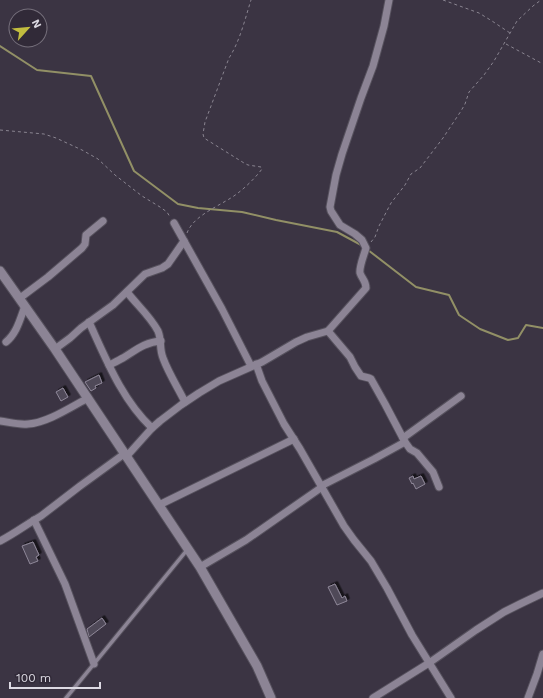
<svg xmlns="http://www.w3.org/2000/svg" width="543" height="698" viewBox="0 0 543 698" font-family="'Work Sans',sans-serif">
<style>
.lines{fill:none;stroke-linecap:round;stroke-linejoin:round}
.stream{stroke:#929066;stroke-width:2}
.building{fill:#4f4958;stroke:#8f8899;filter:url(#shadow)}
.service-casing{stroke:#56515d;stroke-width:5.5}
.minor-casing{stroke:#56515d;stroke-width:9}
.tertiary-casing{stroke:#56515d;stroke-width:11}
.path{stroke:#8a8591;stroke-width:1;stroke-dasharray:3 3;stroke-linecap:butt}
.service{stroke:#8c8495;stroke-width:3.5}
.minor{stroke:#8c8495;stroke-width:7}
.tertiary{stroke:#8c8495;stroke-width:9}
</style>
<defs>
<filter id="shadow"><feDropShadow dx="2.5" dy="-2.5" stdDeviation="0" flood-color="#0009"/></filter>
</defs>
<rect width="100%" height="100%" fill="#3b3443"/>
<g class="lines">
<g class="stream">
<polyline points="0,46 37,70 91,76 134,171 178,204 198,208 242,212 276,220 337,232 363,246"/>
<polyline points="368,250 416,287 449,295 459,315 480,329 508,340 518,338 526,325 543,328"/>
</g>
</g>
<g class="building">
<polygon points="99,375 102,383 95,386 96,388 91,391 85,382"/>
<polygon points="63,388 68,397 61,401 56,392"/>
<polygon points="413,476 414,479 421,476 425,484 416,489 413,483 412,484 409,478"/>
<polygon points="33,542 39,555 36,557 38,561 30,564 22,546"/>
<polygon points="335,584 342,598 345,596 347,601 337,605 328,587"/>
<polygon points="102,618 106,624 89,637 87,629"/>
</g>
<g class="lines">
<defs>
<polyline id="service" points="66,698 187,550"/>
<g id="minor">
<polyline points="174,223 222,309 251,366"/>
<path d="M 127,292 C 137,305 150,316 158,331 C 162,341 159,348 163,358 C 168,372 178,388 185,402"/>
<polyline points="20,298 48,277 82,248 85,244 86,235 103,221"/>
<path d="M 89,322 C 106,359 122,400 152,428"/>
<polyline points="328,331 350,357 355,367 361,376 369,378 371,379 385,404 405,442 410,449 417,453 433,472 439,487"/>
<path d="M 6,342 C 17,333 20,319 25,306"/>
<polyline points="55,349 70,338 81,328 113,305 145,274 162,268 168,264 184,241"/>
<polyline points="256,364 262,381 284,424 300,449 344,526 354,540 371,561 387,588 412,635 451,698"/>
<path d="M 109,365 C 114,363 119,360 123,358 C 136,350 145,342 161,341"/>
<path d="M 0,421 C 9,422 18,425 28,424 C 47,423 71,407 88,398"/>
<polyline points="403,438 461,396"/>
<path d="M 126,457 L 152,428 L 160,421 L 181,405 L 199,393 L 219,381 L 262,362 L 296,342 L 307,337 L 328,331 L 366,288 C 366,281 362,279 360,273 C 359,267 364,255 366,248 L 362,240 L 355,234 L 340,225 L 331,211 L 330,207 L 336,175 L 342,154 L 361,98 L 373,66 L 384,26 L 389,0"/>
<polyline points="321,486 374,459 405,442"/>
<polyline points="159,505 294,439"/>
<polyline points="34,520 65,584 94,664"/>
<path d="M 0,541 C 14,534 27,524 41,516 L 80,486 L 124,454"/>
<polyline points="200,567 246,540 322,487"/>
<polyline points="373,698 429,663 476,630 504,612 520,604 543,593"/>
<polyline points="528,698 537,674 543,654"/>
</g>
<polyline id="tertiary" points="0,271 55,349 200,567 257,666 271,698"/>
</defs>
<use href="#service" class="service-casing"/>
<use href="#minor" class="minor-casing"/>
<use href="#tertiary" class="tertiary-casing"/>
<g class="path">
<polyline points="443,0 479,13 492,21 510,33"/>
<polyline points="506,44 543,64"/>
<polyline points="0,130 44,134 56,138 82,150 98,159 115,175 142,196 160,207 167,212 170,217"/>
<path d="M 187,233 C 194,214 223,205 238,193 C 247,186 256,177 262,169 L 261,167 L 248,165 L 244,163 L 204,138 L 203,134 L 205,122 L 229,58 C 240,41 245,19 251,0"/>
<polyline points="371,242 375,237 379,226 391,203 405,185 411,174 420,168 443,138 461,111 465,104 469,92 484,75 494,61 517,21 533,6 541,0"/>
</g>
<use href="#service" class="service"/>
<use href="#minor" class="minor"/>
<use href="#tertiary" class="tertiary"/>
</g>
<g transform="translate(28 28) rotate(63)"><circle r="19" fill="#312a38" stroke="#76707c"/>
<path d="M0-3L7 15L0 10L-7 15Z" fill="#c2bd3f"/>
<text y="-6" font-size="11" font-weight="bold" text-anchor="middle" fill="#dddae3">N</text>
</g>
<path d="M10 682v6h90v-6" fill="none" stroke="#dddae3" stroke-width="2"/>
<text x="16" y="682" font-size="12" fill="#dddae3" stroke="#312a38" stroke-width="3" paint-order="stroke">100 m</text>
</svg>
